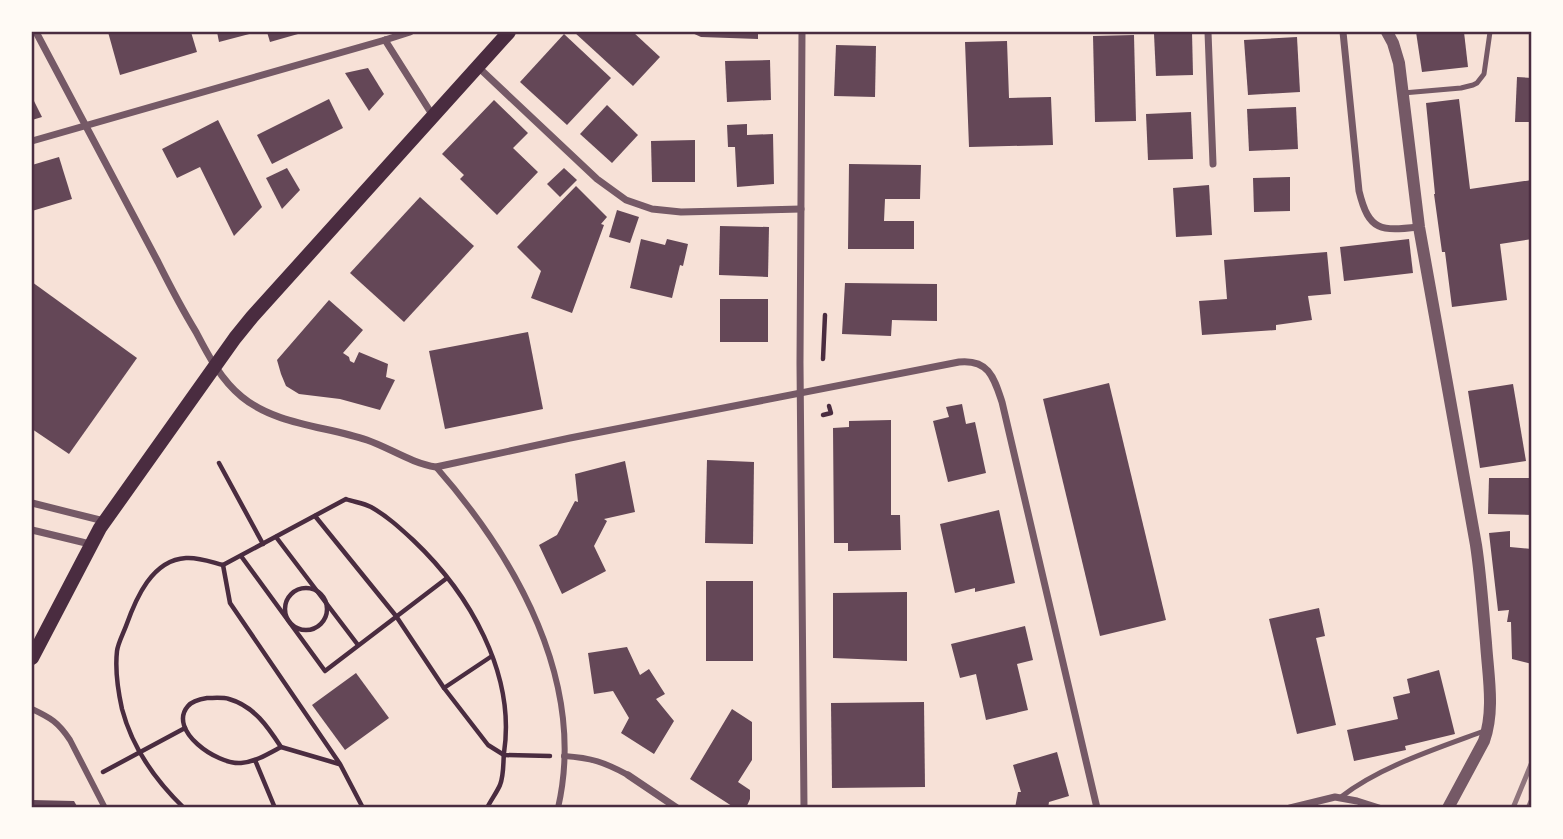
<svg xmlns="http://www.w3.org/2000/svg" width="1563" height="839" viewBox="0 0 1563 839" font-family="Roboto,sans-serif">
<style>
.building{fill:#644757}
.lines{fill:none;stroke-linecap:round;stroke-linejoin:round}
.path{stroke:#4a2c40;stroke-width:4.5}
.service{stroke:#755966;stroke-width:5}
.pedestrian{stroke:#755966;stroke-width:6}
.minor{stroke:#755966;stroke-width:7}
.tertiary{stroke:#755966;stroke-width:12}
.secondary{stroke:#4a2c40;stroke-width:14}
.rail{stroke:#8f747c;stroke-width:5}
.neatline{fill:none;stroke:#4a2c40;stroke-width:2.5}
</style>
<rect width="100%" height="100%" fill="#f7e1d7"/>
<g class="building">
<polygon points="108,32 191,32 197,52 120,75"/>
<polygon points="217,32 257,32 219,42"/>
<polygon points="267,32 305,32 270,42"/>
<polygon points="574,32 633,32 660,57 633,86"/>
<polygon points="690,32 758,32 758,39 701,37"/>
<polygon points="1192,32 1193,75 1156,76 1154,34"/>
<polygon points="1416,32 1464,32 1468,67 1422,72"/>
<polygon points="564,34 611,78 567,125 520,82"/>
<polygon points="1134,35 1136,121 1095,122 1093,36"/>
<polygon points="1297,37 1300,92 1248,95 1244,40"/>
<polygon points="1007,41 1009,98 1051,97 1053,145 969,147 965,42"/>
<polygon points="836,45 876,46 875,97 834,96"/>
<polygon points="770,60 771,100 727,102 725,61"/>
<polygon points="368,68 384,94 369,111 345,73"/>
<polygon points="1517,77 1532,78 1532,122 1515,122"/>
<polygon points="32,97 42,117 32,120"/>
<polygon points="329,99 343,128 272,164 257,135"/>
<polygon points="1459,99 1470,189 1532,180 1532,239 1500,244 1507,300 1452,307 1445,252 1442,252 1434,194 1435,194 1426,103"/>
<polygon points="494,100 528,133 513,148 538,172 497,215 460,179 464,175 442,154"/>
<polygon points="607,105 638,135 612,163 580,134"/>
<polygon points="1296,107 1298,149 1249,151 1247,109"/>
<polygon points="1191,112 1193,159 1148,160 1146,114"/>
<polygon points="218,120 262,207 234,236 200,167 177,178 162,149"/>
<polygon points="747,124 747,135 773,134 774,184 737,187 735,147 728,147 727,125"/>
<polygon points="695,140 695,182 652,182 651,141"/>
<polygon points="59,157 72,199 32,211 32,165"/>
<polygon points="849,164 921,165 920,199 885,199 884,221 914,221 914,249 848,249"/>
<polygon points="287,168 300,190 282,209 266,178"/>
<polygon points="564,168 577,180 560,197 547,184"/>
<polygon points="1290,177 1290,211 1254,212 1253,178"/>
<polygon points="1209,185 1212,235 1176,237 1173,188"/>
<polygon points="576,186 607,217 601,224 604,225 572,313 531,298 541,271 517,247"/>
<polygon points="420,197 474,246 404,322 350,273"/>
<polygon points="617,210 639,217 630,243 609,237"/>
<polygon points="720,226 769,227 768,277 719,275"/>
<polygon points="641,239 665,245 667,239 688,244 683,266 680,265 672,298 630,288"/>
<polygon points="1409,239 1413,273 1344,281 1340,247"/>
<polygon points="1327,252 1331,294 1308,296 1312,320 1276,325 1276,330 1202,335 1199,301 1227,299 1224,260"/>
<polygon points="32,282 137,358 69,454 32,429"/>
<polygon points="845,283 937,284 937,321 892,320 891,336 842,334"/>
<rect x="720" y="299" width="48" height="43"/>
<polygon points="329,300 363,330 343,353 349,357 350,361 354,363 359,352 388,364 386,377 395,380 380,410 340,399 299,394 286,386 281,374 277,360"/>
<polygon points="528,332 543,409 445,429 429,351"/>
<polygon points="1109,383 1166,620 1100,636 1043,399"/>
<polygon points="1513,384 1526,461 1480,468 1468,391"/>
<polygon points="962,404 966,424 975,422 986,473 948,482 933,421 949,417 946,407"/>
<polygon points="891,420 891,515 900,515 901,550 848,551 848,543 834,543 833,428 849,427 849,421"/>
<polygon points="707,460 754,462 753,544 705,543"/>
<polygon points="625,461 635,512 604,519 607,521 594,546 606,571 562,594 539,545 557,535 575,501 578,502 575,474"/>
<polygon points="1489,478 1532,478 1532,515 1488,514"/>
<polygon points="999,510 1015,583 975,592 975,588 955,593 940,524"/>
<polygon points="1510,531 1510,547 1532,549 1532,664 1512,659 1511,622 1507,622 1509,610 1498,611 1489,533"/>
<rect x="706" y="581" width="47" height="80"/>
<polygon points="907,592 907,661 833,658 833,593"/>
<polygon points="1319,608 1325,636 1316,638 1336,725 1297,734 1269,619"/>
<polygon points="1025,626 1033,660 1017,664 1028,710 986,720 976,674 960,678 951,644"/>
<polygon points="627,647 640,675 649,669 665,694 656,699 674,721 654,754 621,733 629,718 613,691 594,694 588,653"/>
<polygon points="1439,670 1455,734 1405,746 1406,750 1354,761 1347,730 1398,719 1393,697 1410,693 1407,679"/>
<polygon points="356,673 389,718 345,750 312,705"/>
<polygon points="924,702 925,787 832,788 831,703"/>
<polygon points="732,709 752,722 752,760 738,782 750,790 750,799 746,808 735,808 690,779"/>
<polygon points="1057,752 1069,796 1049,802 1048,808 1015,808 1018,792 1021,792 1013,765"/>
<polygon points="32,800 74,801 78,808 32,808"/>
</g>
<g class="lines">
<g class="path">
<polyline points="823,359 825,315"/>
<polyline points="823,415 831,413 829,406"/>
<polyline points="219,463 263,544"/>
<polyline points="315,516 396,616 444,688 488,745 504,755 550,756"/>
<polyline points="276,537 358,645"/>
<polyline points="241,556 325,671 447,578"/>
<polyline points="223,565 230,603 340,764 363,808"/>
<circle cx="306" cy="609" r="21"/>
<polyline points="444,688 492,656"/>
<path d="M 207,698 C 214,698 223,697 229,699 C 254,706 268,727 281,747 C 268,754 255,762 241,763 C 217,765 167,730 188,706 C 192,701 201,699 207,698 Z"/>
<polyline points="281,747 339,764"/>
<polyline points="255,760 275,808"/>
<polyline points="103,772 185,728"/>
<path d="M 184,808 C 156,781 132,747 122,709 C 118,691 115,669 117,651 C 118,643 123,634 126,626 C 136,598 152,560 186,558 C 199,557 211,562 223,565 L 346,499 C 354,502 363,503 371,507 C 387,516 400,528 413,540 C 469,593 516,673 504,753 C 503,763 504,775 500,785 C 497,792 491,800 487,808"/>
</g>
<g class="service">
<polyline points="1403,93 1461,88 1473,85 1477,83 1484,74 1490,32"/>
<path d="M 1341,797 C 1379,767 1438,748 1484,731"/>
</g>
<g class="pedestrian">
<path d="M 436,467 C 516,558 587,682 558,808"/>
<path d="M 32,709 C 51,718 58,722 70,740 L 105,808"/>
<path d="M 564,756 C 592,758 604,762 628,775"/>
</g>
<g class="minor">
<path d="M 36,32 C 77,108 117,185 158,262 C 170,286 182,309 196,332 C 208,355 221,380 242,397 C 276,425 326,426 367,440 C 390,448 411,463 436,467 L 570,438 L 959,362 C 989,359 994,378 1002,402 L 1097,808"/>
<polyline points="802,32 800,363 804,808"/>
<polyline points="1208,32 1213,164"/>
<path d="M 1343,32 L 1359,191 C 1369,232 1381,231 1419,227"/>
<polyline points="385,40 433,116"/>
<polyline points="477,66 597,179 626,200 652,209 681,212 801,209"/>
<polyline points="32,141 385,40 410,32"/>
<polyline points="32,503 104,521"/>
<polyline points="32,530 90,544"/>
<polyline points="628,775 677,808"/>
<polyline points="1290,808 1335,797 1357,801 1379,808"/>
</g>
<path class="tertiary" d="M 1387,32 L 1393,43 L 1399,63 L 1419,227 L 1476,545 C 1481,578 1483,611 1486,643 C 1488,675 1495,710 1484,741 L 1448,808"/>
<polyline class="secondary" points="32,658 100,528 235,338 252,317 509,32"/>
<g class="rail">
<polyline points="1513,808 1532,762"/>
<polyline points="1528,808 1532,799"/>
</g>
</g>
<rect width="1563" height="839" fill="none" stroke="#fffaf5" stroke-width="66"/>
<rect x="33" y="33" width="1497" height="773" class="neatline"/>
</svg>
